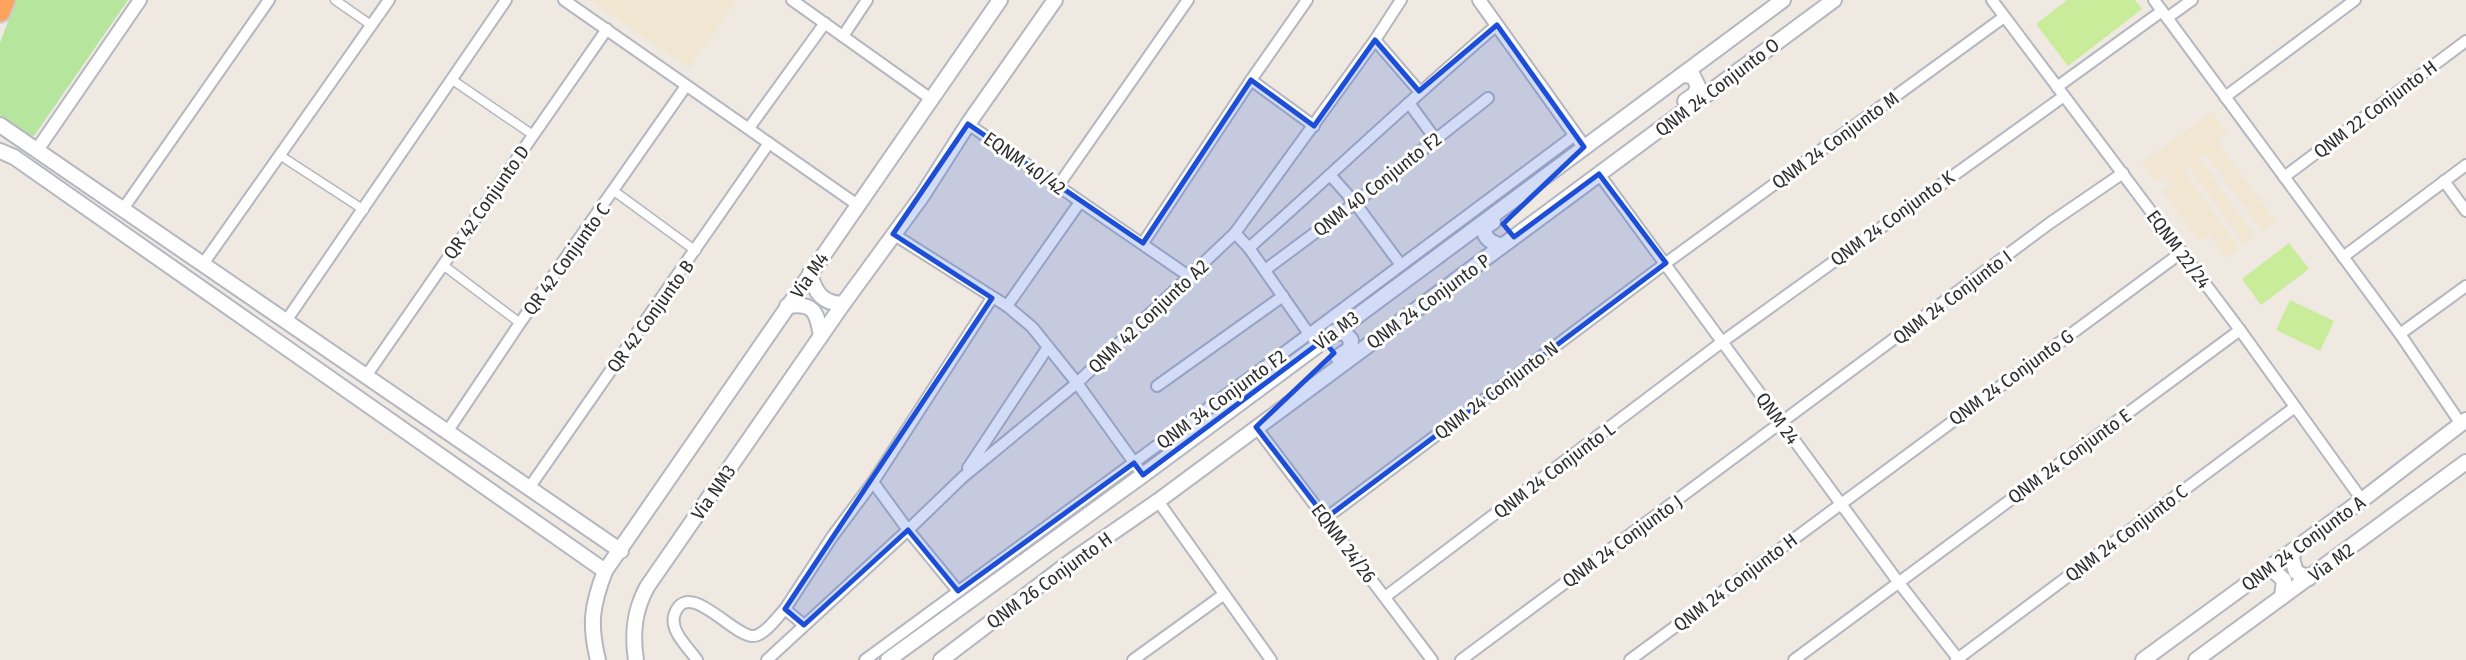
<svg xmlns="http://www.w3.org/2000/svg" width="2466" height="660" viewBox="0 0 2466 660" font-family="'Fira Sans Condensed',sans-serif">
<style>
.education{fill:#f0e6d1}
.green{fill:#b6e59e}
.pitch{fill:#c9ec9a}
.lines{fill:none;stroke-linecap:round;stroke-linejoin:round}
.pedestrian-casing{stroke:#b4b7c1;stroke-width:11}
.minor-casing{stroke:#b4b7c1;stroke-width:14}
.tertiary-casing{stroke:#b4b7c1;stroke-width:16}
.secondary-casing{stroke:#b4b7c1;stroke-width:18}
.motorway-casing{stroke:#c9c9c9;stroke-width:23}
.pedestrian{stroke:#fff;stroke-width:8}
.minor{stroke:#fff;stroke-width:10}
.tertiary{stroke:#fff;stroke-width:12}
.secondary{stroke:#fff;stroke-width:14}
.motorway{stroke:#ffa35c;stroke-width:19}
.marked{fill:#1d4ed8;fill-opacity:0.2;stroke:#1d4ed8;stroke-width:5;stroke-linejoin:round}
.labels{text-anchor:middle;stroke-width:6;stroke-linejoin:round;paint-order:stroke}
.street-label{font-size:19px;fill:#2e2e2e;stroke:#fff}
</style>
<rect width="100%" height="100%" fill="#efe9e1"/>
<g class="education">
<polygon points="590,0 737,0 689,68"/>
<polygon points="2212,112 2227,133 2217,141 2276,222 2263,232 2206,154 2200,159 2255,236 2244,244 2190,168 2184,171 2239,248 2226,258 2209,235 2199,241 2162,191 2172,184 2165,175 2155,182 2142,163"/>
</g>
<polygon class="green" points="16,0 128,0 34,136 28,135 0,116 0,43"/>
<g class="pitch">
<polygon points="2067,0 2135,0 2142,9 2068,66 2036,24"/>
<polygon points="2289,243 2309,269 2261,305 2242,279"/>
<polygon points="2290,300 2334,321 2320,351 2276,330"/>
</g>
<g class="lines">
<defs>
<g id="pedestrian">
<polyline points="335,0 371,25"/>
<polyline points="451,79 533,135"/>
<polyline points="281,156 364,210"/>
<polyline points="614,191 696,251"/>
<polyline points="443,265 520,323"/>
</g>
<g id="minor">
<polyline points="564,0 859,206"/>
<polyline points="792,0 931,99"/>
<polyline points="1992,0 2240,330 2362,500"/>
<polyline points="2154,0 2400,334 2461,424"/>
<polyline points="2167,18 2192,0"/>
<polyline points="843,36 867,0"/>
<polyline points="1375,40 1419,91"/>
<polyline points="1251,80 1314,126"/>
<polyline points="2057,87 2162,11"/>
<polyline points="2225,97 2355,0"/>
<polyline points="1409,103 1436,140"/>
<polyline points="968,124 1190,277"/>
<polyline points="749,128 825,23"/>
<polyline points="1599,174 1899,583 1959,660"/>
<polyline points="1331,176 1355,203 1401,265"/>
<polyline points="2284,177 2466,41"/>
<polyline points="2444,181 2466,211"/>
<polyline points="1058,186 1188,0"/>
<polyline points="123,209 269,0"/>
<polyline points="1235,233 1375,40 1401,0"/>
<polyline points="893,234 1007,306 1032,327 1077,383 1143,475"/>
<polyline points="1143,243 1251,80 1307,0"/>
<path d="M 1249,248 C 1332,174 1413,97 1497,25"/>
<polyline points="2343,257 2466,165"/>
<polyline points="203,264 389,0"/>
<polyline points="1265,270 1355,203 1488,98"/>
<polyline points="1007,306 1080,202"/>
<polyline points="286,321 506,0"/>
<polyline points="2400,334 2466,286"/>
<polyline points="366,376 607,29"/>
<polyline points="1157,386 1283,296"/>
<polyline points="1256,427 1432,660"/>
<polyline points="447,432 520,323 686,86"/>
<polyline points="968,468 1048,347"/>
<polyline points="873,482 908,530 958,591"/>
<polyline points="529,488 769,143"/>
<polyline points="1158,501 1271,660"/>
<polyline points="1326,518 1666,263 2004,17"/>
<polyline points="1385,597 1722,342 2064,96"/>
<polyline points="804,625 785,609 832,537 873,482 992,298"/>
<path d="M 697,660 C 688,647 668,630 675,613 C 689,579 732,635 752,636 C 764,637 777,617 785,609"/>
<polyline points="767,660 908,530 963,477 1077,383 1235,233 1249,248 1309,334"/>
<polyline points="865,660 1309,334 1575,135"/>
<polyline points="1133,660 1223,595"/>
<polyline points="1461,660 2050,223 2123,173"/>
<polyline points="1630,660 2182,252"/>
<polyline points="1794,660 2240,330"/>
<polyline points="1956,660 2295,407"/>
</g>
<g id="tertiary">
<polyline points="1479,0 1584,147"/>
<polyline points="37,150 140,0"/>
</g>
<g id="secondary">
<polyline points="1682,75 1693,76 1698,86 1695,94 1685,101"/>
<polyline points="0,125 621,551"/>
<polyline points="0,151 14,157 605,571"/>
<path d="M 1493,222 L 1484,228 C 1484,239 1492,243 1502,246"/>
<path d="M 810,273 C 815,293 822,303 843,304"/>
<path d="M 787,306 C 814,302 817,312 821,336"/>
<polyline points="1333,332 1345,333 1351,340 1350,349 1338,357"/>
<polyline points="2294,550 2292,559 2296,572 2309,578"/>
<polyline points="2264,571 2274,571 2284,580 2282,597"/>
<path d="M 598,660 C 589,624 592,605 605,571 L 1000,0"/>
<path d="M 636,660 C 632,634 634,611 647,587 L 843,304 L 922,196 L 968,124 L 1055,0"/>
<polyline points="888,660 1143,475 1783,0"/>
<polyline points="941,660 1070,562 1158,501 1834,0"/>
<polyline points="2143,660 2362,500 2466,420"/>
<polyline points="2196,660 2466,462"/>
</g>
<polyline id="motorway" points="0,12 5,0"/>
</defs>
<use href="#pedestrian" class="pedestrian-casing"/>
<use href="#minor" class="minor-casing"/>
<use href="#tertiary" class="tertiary-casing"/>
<use href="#secondary" class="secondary-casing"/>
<use href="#motorway" class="motorway-casing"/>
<use href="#pedestrian" class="pedestrian"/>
<use href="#minor" class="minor"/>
<use href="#tertiary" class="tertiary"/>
<use href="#secondary" class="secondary"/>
<use href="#motorway" class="motorway"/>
</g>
<path class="marked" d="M 1497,25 L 1584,147 L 1503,224 L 1514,237 L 1599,174 L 1666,263 L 1326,518 L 1256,427 L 1334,353 L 1323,340 L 1143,475 L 1134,463 L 958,591 L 908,530 L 804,625 L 785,609 L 992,298 L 893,234 L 968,124 L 1143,243 L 1251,80 L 1314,126 L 1375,40 L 1419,91 Z"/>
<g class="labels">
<g class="street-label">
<text transform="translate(1717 87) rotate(-37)" y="7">QNM 24 Conjunto O</text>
<text transform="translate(2375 109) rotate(-37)" y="7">QNM 22 Conjunto H</text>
<text transform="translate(1835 140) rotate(-36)" y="7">QNM 24 Conjunto M</text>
<text transform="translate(1025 163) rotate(35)" y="7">EQNM 40/42</text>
<text transform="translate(1377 184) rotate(-38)" y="7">QNM 40 Conjunto F2</text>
<text transform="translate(486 202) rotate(-55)" y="7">QR 42 Conjunto D</text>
<text transform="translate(1892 218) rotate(-36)" y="7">QNM 24 Conjunto K</text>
<text transform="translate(2179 249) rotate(53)" y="7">EQNM 22/24</text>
<text transform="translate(566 259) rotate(-54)" y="7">QR 42 Conjunto C</text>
<text transform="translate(809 275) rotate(-55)" y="7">Via M4</text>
<text transform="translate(1952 297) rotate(-37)" y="7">QNM 24 Conjunto I</text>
<text transform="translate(1428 301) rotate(-36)" y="7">QNM 24 Conjunto P</text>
<text transform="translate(650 316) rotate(-54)" y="7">QR 42 Conjunto B</text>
<text transform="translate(1148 316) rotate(-43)" y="7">QNM 42 Conjunto A2</text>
<text transform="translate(1336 330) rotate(-37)" y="7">Via M3</text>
<text transform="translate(2011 377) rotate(-36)" y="7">QNM 24 Conjunto G</text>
<text transform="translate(1496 390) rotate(-37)" y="7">QNM 24 Conjunto N</text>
<text transform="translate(1221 399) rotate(-36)" y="7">QNM 34 Conjunto F2</text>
<text transform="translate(1778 418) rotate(54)" y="7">QNM 24</text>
<text transform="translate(2069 456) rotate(-36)" y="7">QNM 24 Conjunto E</text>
<text transform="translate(1554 470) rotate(-37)" y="7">QNM 24 Conjunto L</text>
<text transform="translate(713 492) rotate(-55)" y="7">Via NM3</text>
<text transform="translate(2126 533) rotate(-37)" y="7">QNM 24 Conjunto C</text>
<text transform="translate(1622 541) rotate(-36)" y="7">QNM 24 Conjunto J</text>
<text transform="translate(1344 543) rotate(53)" y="7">EQNM 24/26</text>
<text transform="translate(2303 543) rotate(-36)" y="7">QNM 24 Conjunto A</text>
<text transform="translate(2331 562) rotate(-36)" y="7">Via M2</text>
<text transform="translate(1049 580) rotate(-36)" y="7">QNM 26 Conjunto H</text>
<text transform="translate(1735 582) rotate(-37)" y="7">QNM 24 Conjunto H</text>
</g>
</g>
</svg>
